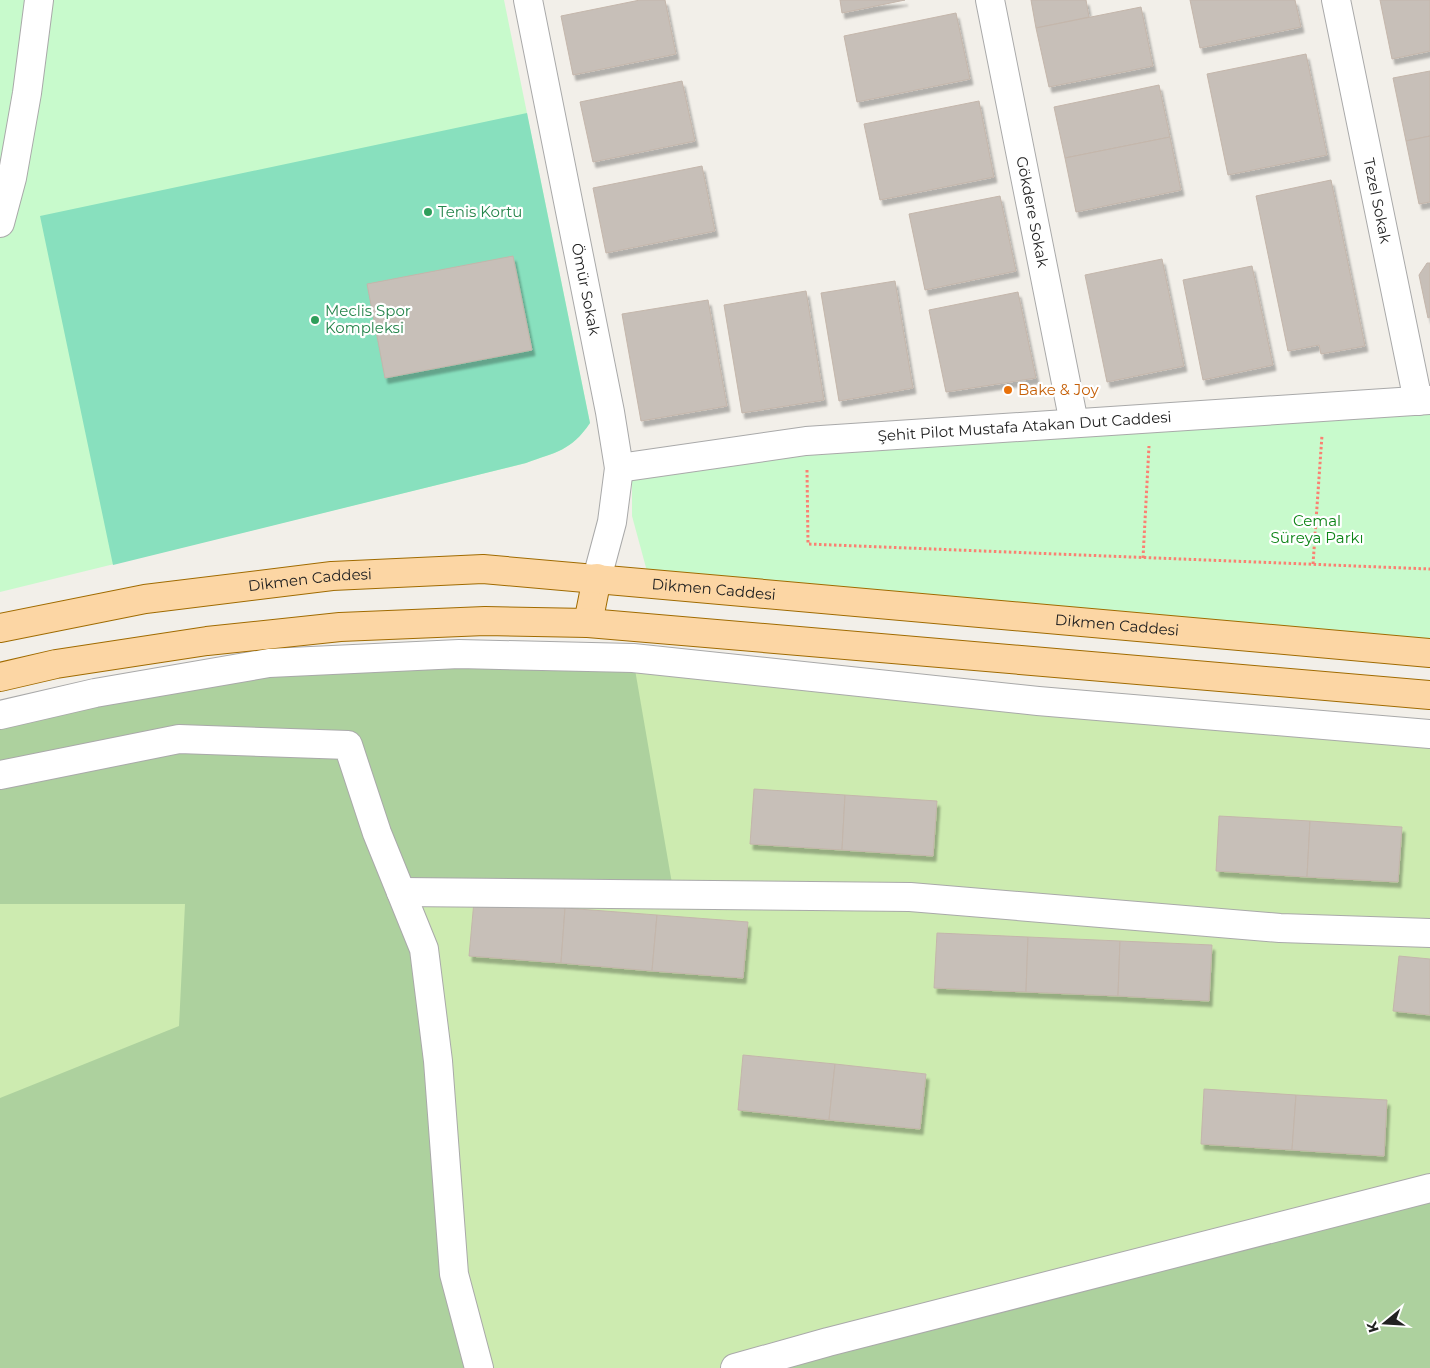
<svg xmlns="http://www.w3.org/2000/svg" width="1430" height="1368" viewBox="0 0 1430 1368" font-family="Montserrat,sans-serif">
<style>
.grass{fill:#cdebb0}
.forest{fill:#add19e}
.park{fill:#c8facc}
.pitch{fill:#88e0be}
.building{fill:#c7bfb8;stroke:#c4b6ab;filter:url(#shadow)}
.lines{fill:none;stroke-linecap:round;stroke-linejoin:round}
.minor-casing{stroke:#a9a9a9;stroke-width:30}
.major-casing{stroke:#a06b00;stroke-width:30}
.path{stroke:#fa8072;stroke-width:3;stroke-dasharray:2.5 2.5;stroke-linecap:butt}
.minor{stroke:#fff;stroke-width:28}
.major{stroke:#fcd6a4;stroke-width:28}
.leisure-dot{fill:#2e9e5b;stroke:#fff;stroke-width:2}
.food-dot{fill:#e8710a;stroke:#fff;stroke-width:2}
.labels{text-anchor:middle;stroke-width:4.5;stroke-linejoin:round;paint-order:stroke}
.street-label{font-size:15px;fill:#222;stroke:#fff}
.leisure-label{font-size:15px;fill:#27864d;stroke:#fff;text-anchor:start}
.food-label{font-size:15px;fill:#c56008;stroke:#fff;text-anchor:start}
.park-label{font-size:15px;fill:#0c8416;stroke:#fff}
</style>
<defs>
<filter id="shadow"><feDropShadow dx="3" dy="5.5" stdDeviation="1" flood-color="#0004"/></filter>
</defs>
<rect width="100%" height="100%" fill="#f2efe9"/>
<polygon class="grass" points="459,654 1430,734 1430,1368 0,1368 0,715"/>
<g class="forest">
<polygon points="633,658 674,895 401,892 479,1368 0,1368 0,1098 179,1026 185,904 0,904 0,715 269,663"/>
<polygon points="1430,1188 1430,1368 735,1368"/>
</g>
<g class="park">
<path d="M 0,0 L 504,0 L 590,423 C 571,451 556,452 526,463 L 0,592 Z"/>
<polygon points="1430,408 1430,653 648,575 632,516 632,473 804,450"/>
</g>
<path class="pitch" d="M 527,113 L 590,423 C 571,451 556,452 526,463 L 113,565 L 40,216 Z"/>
<g class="building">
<polygon points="640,0 665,0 676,54 573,75 561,16"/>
<polygon points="840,0 905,0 842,13"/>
<polygon points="1031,0 1086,0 1089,17 1036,28"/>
<polygon points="1190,0 1295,0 1301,27 1200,48"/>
<polygon points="1380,0 1430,0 1430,51 1392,59"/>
<polygon points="1141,7 1153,66 1049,87 1036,28"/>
<polygon points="956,13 970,79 857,102 844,36"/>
<polygon points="1306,54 1327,155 1228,175 1207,74"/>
<polygon points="1430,71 1430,136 1406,141 1393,78"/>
<polygon points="682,81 695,141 593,162 580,102"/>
<polygon points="1159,85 1170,137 1065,158 1054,107"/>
<polygon points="979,101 994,177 880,200 864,124"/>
<polygon points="1430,136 1430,202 1419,204 1406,141"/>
<polygon points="1170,137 1181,190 1076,212 1065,158"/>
<polygon points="702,166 715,231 606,253 593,188"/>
<polygon points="1331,180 1365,346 1321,354 1319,345 1288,351 1256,196"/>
<polygon points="1000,196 1016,271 925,290 909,214"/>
<polygon points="513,256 532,350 385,378 367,284"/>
<polygon points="1162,259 1184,366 1107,382 1085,275"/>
<polygon points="1427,263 1430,263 1430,317 1428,318 1419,275"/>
<polygon points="1252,266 1273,365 1203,380 1183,280"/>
<polygon points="895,281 913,388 839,401 821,293"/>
<polygon points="806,291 824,400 742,413 724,305"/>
<polygon points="1018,292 1036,378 946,392 929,310"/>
<polygon points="708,300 727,406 641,421 622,314"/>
<polygon points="754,789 845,795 842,850 750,844"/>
<polygon points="845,795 937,801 933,856 842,850"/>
<polygon points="1219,816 1310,821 1307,877 1216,871"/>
<polygon points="1310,821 1402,827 1398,882 1307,877"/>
<polygon points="474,901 565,908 561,963 469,956"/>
<polygon points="565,908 657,915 652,971 561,963"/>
<polygon points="657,915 748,922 743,978 652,971"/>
<polygon points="937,933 1028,937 1026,992 934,988"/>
<polygon points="1028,937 1120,941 1118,996 1026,992"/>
<polygon points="1120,941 1212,945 1209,1001 1118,996"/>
<polygon points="1399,956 1430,959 1430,1015 1393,1011"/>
<polygon points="743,1055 835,1064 829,1120 738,1110"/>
<polygon points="835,1064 926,1074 920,1129 829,1120"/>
<polygon points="1204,1089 1296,1095 1292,1150 1201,1144"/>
<polygon points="1296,1095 1387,1100 1384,1156 1292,1150"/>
</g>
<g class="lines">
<defs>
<g id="minor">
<path id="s1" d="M 528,0 L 610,412 L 619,468 L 612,522 L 597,578"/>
<path id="s2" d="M 990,0 L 1074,423"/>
<path id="s3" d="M 1336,0 L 1418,401"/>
<polyline points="0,223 12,178 27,93 39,0"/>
<path id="s4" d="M 619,468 L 806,441 L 1430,400"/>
<polyline points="0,715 95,693 269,663 459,654 633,658 1038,701 1430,734"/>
<polyline points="0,775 179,739 348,745 377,833 424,949 438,1061 454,1274 479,1368"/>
<polyline points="401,892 910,897 1280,928 1430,933"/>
<polyline points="735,1368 828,1342 1430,1188"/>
</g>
<g id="major">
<polyline points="588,623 597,578"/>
<path id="s5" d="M 0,628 L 145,599 L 332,576 L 483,569 L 1430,653"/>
<polyline points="0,677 56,664 207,641 340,627 485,621 588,623 1430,695"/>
</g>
</defs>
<use href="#minor" class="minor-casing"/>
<use href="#major" class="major-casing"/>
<g class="path">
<polyline points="807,470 808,544 1430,569"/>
<polyline points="1143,558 1149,446"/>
<polyline points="1313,564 1322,435"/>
</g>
<use href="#minor" class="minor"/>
<use href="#major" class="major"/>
</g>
<g class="leisure-dot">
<circle cx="428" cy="212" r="5"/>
<circle cx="315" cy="320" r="5"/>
</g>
<circle class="food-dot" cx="1008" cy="390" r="5"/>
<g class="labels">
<g class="street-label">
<text dy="5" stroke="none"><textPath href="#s3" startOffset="205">Tezel Sokak</textPath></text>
<text dy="5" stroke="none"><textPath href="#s2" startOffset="216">Gökdere Sokak</textPath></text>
<text dy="5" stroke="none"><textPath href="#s1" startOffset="295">Ömür Sokak</textPath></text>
<text dy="5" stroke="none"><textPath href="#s4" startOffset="408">Şehit Pilot Mustafa Atakan Dut Caddesi</textPath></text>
<text dy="5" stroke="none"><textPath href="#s5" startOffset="314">Dikmen Caddesi</textPath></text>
<text dy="5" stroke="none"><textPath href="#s5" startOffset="719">Dikmen Caddesi</textPath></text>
<text dy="5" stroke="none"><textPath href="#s5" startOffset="1124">Dikmen Caddesi</textPath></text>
</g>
<g class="leisure-label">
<text x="438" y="217">Tenis Kortu</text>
<text x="325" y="316">Meclis Spor<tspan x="325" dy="17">Kompleksi</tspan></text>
</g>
<g class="food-label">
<text x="1018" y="395">Bake &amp; Joy</text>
</g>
<g class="park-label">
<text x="1317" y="526">Cemal<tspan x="1317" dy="17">Süreya Parkı</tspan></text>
</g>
</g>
<g transform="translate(1385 1323) rotate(252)" stroke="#ffffff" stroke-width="4" paint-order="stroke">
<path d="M0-4L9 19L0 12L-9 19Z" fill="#222222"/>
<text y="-8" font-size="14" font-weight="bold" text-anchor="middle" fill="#222222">K</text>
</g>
</svg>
